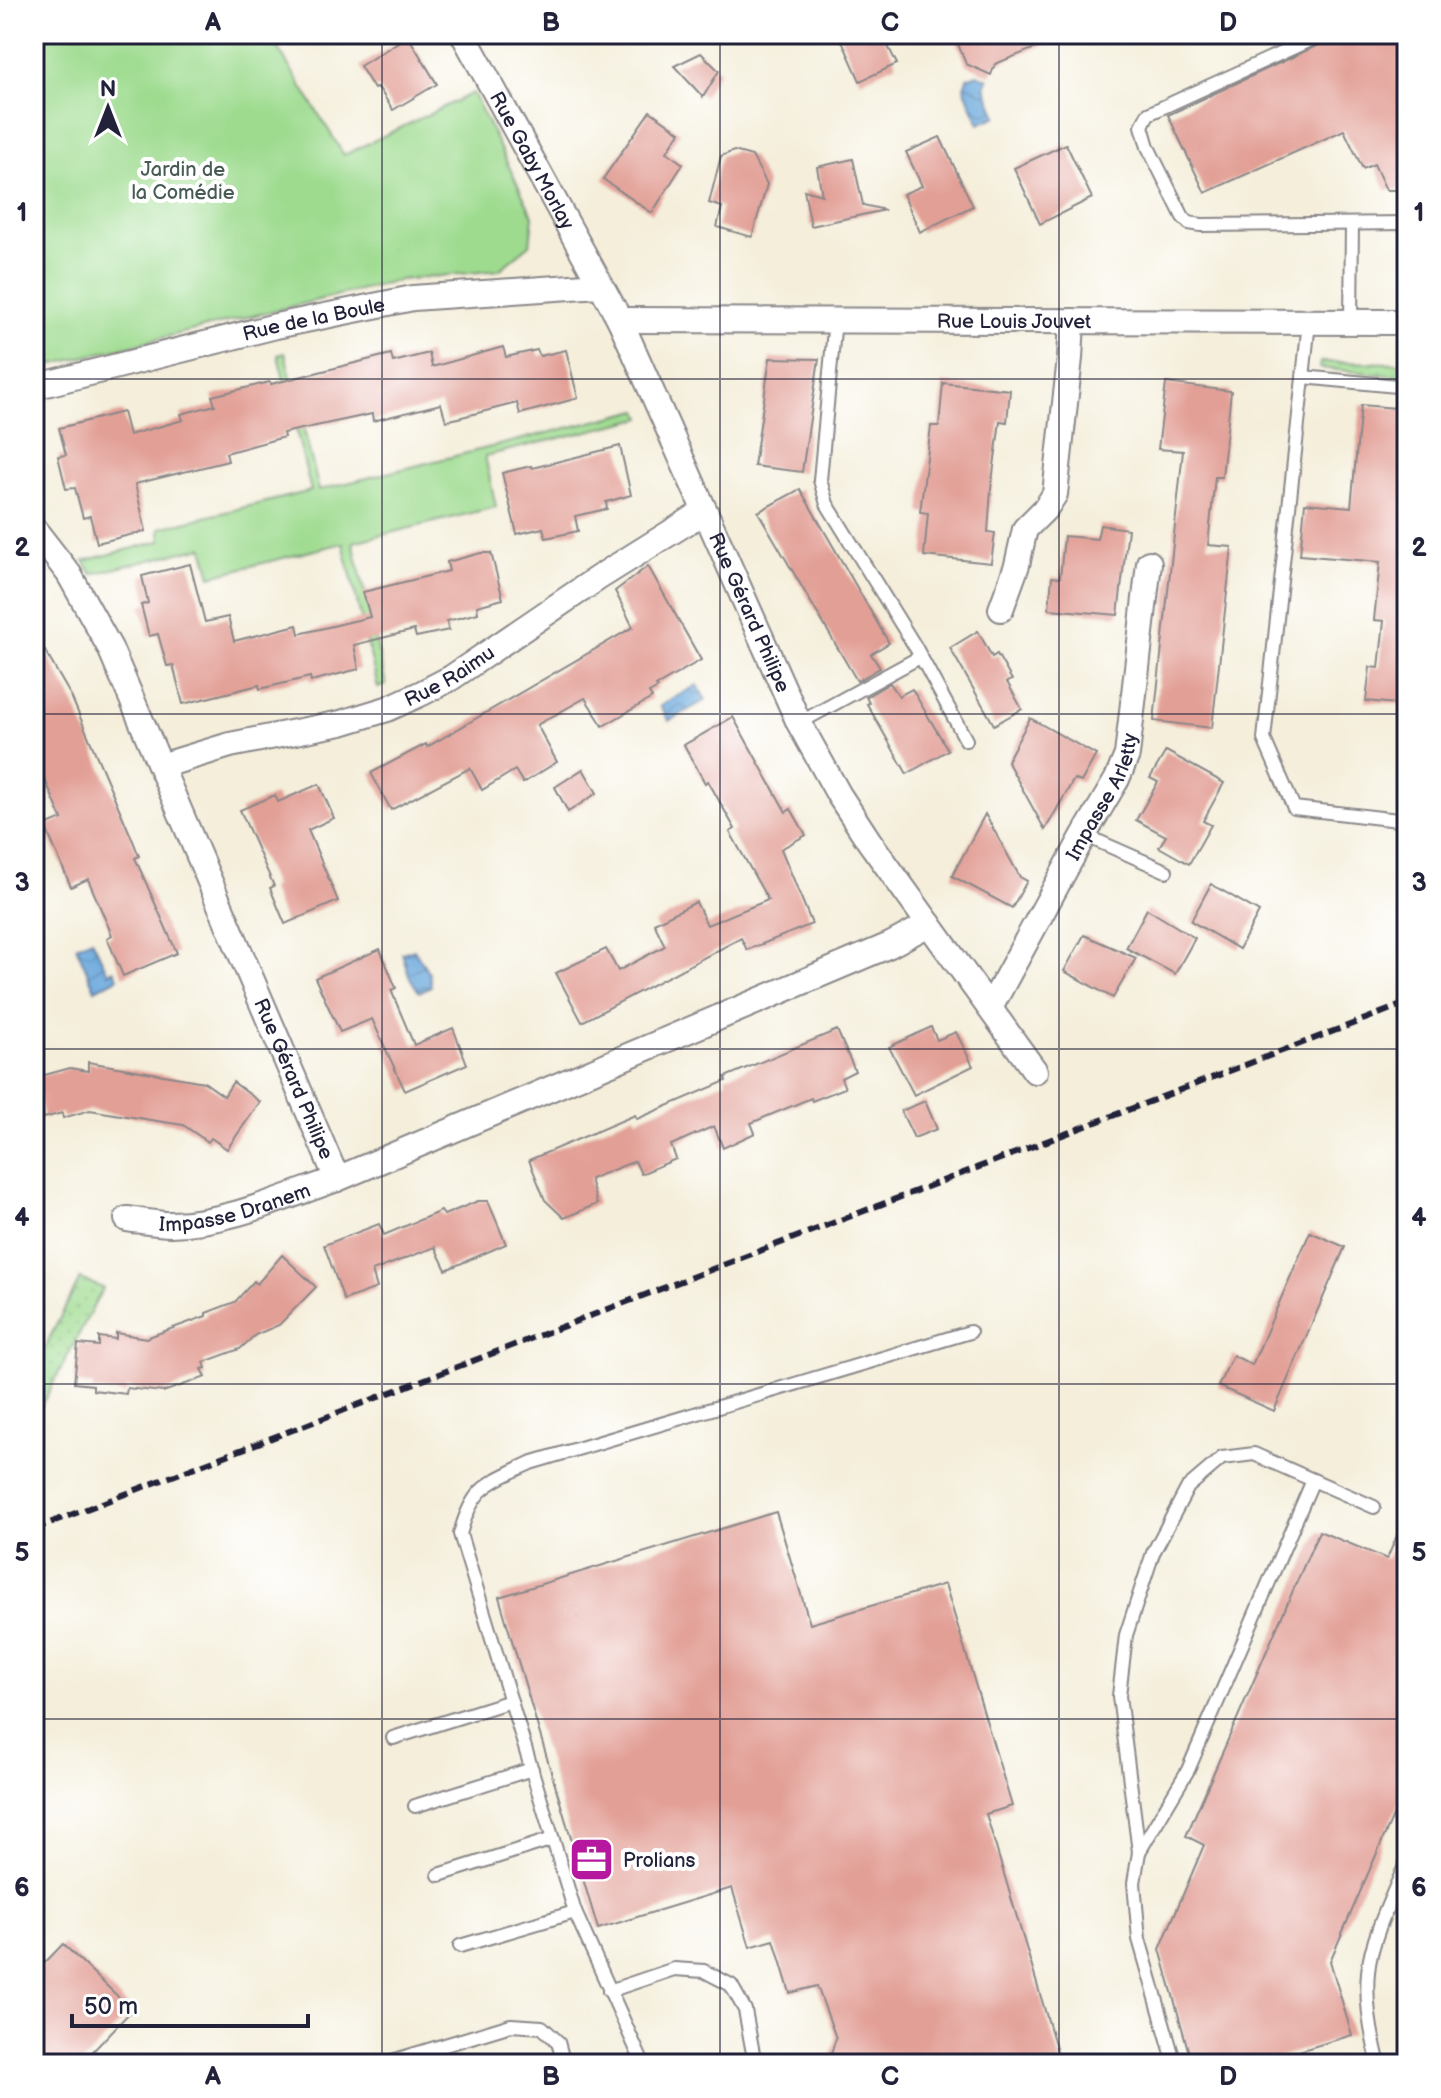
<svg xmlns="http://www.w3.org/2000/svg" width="1441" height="2098" viewBox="0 0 1441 2098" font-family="'Balsamiq Sans',sans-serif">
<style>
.grass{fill:url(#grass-dots);stroke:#607e65;stroke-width:2}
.green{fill:#9edb8f;stroke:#607e65;stroke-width:2}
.water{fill:url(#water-waves);stroke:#46658c;stroke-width:2}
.building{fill:#e29f95}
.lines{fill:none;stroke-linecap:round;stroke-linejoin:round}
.service-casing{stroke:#8b888a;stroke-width:16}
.minor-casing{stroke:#8b888a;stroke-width:28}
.service{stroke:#fff;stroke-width:12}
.minor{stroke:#fff;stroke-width:24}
.rail{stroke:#22223b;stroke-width:6;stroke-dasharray:12 6;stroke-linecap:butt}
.grid{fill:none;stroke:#22223b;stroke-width:2;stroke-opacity:0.55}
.labels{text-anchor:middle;stroke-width:8;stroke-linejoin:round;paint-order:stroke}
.street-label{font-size:20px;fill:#22223b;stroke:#fff}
.park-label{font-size:20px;fill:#475a54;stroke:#fff}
.poi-label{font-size:20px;fill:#22223b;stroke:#fff;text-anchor:start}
.neatline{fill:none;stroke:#22223b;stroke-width:3}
.grid-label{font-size:26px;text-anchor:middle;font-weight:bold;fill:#22223b}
</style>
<defs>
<pattern id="grass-dots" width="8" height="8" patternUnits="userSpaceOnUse" patternTransform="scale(2)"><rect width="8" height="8" fill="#9edb8f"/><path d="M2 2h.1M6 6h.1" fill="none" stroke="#88bc7c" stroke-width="1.8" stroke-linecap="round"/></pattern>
<pattern id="water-waves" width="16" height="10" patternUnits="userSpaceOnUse" patternTransform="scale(2)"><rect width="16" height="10" fill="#6aa8dc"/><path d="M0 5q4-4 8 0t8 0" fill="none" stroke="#5788b4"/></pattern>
</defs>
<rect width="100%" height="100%" fill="#fff"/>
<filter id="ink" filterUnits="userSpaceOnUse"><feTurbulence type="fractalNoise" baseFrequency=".0125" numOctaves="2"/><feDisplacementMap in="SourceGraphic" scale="16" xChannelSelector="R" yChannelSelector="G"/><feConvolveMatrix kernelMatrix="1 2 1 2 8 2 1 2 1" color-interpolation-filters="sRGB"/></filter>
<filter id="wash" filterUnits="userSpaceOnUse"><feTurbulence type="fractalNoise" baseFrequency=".006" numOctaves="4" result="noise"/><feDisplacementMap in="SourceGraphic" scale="32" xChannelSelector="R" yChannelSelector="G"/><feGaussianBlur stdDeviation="1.8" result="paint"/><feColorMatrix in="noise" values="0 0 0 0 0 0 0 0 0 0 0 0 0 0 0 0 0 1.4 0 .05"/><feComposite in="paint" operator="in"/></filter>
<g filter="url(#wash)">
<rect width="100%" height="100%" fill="#f4eeda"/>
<g class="grass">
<polygon points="1320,362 1407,363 1407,377 1319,368"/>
<polygon points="80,1279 103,1288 34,1420 34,1368"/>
</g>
<g class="green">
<polygon points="34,34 269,34 344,155 473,93 533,216 530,245 499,270 400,280 34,369"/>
<polygon points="285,353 319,490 639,410 642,418 485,456 496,507 353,542 386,685 378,688 343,543 211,576 203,547 92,574 84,561 161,541 160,528 311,491 278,355"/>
</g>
<g class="water">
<polygon points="977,74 988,79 985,87 997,116 979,124 964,87 967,78"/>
<polygon points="697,685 706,700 669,721 660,706"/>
<polygon points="92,939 108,973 114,970 118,978 95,990 76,946"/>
<polygon points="414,949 429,973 431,986 419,992 409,976 402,953"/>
</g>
<g id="blocks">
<g class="building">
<polygon points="839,34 882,34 897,64 860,81"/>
<polygon points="954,34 1068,34 1068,35 995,64 991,75 966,64"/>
<polygon points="1342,34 1407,34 1407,190 1386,190 1374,164 1363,169 1344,130 1205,193 1168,115"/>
<polygon points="408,36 437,84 393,110 378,87 374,89 360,66"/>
<polygon points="701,53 719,71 703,97 674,66"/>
<polygon points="650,111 680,132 667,152 683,164 652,213 603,179"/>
<polygon points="940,137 973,206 920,232 903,194 922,186 906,152"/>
<polygon points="1066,144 1092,198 1040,224 1014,168"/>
<polygon points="734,151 752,156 767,184 752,237 717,227 722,207 709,203 721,156"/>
<polygon points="853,159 863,205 885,210 811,226 804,190 822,195 817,167"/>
<polygon points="503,347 506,357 537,350 540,356 566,350 578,398 520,414 517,403 446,421 441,404 373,421 372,414 283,433 284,437 226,453 228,461 135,484 146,531 97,543 90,516 83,518 75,488 66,489 58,456 66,455 59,428 123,412 129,435 183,420 181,414 215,405 212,396 270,382 271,384 391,354 393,362 429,353 432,367"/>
<polygon points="770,358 819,359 802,472 754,466"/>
<polygon points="943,383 1010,390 1007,422 1000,421 991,489 988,532 995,533 991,563 924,556 928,513 920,512 931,426 939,426"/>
<polygon points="1166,383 1231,391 1222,477 1215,477 1208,545 1232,547 1212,728 1154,721 1183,451 1158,449"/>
<polygon points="1361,405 1407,409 1407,705 1366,701 1370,667 1379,668 1384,621 1374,620 1380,562 1300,555 1305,503 1351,507"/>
<polygon points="620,446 631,495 606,502 607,509 575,516 578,531 546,538 543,528 517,534 502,473 531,466 532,468"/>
<polygon points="800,489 889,643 871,654 880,668 857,681 758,512"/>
<polygon points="1100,525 1128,529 1118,615 1049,609 1052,577 1060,578 1064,536 1097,539"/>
<polygon points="481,553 491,553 503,599 477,606 478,613 447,621 449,630 416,637 414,630 354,645 359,669 311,681 310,677 260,689 259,685 183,704 173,665 167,666 158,634 149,636 141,605 148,603 142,576 190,564 205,622 228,617 234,641 297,625 299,634 370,617 363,592 449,571 447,562"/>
<polygon points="648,566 701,660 656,686 658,688 649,693 652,698 603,726 585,698 537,725 557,762 523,783 515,770 482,790 470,768 391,810 371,773 426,744 427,747 633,627 615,591"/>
<polygon points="978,631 992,657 997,654 1012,680 1007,682 1022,709 994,725 950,648"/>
<polygon points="34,632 71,696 133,841 139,856 135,858 177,953 123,976 107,938 112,935 88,879 71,887 45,826 62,819 34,754"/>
<polygon points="890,683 899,696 912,689 948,750 907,774 867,704 869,703 866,697"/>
<polygon points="733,717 786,812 791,809 806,835 781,849 812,924 747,950 741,938 582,1022 556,973 606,949 618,971 665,946 654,923 696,902 707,925 768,900 730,832 735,829 708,781 705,783 684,745"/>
<polygon points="1030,718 1096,755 1081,782 1074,779 1045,830 1007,761"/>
<polygon points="1166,751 1224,783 1203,821 1211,825 1189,864 1159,847 1166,836 1136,820 1158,782 1150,778"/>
<polygon points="583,769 597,793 568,812 555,787"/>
<polygon points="319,784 334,818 308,830 338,901 285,924 270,888 274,886 240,810 275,795 278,802"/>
<polygon points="985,814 1020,877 1027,881 1012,908 952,876"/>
<polygon points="1211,884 1259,912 1239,949 1191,921"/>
<polygon points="1147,909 1195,938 1175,974 1126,948"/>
<polygon points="1084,935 1136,958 1113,998 1064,971"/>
<polygon points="380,949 396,988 391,990 414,1045 453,1028 467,1064 405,1091 372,1019 340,1032 315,978"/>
<polygon points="931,1027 937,1040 956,1032 973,1066 914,1095 889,1047"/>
<polygon points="837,1030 855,1071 841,1078 845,1088 812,1101 811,1098 751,1123 755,1133 723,1148 714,1126 671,1145 676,1159 641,1174 635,1161 590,1179 597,1204 564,1218 545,1200 529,1160 635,1115 637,1119 726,1081 725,1077"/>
<polygon points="88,1062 204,1082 224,1096 233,1082 260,1102 227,1149 211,1138 208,1142 183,1125 157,1121 90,1110 63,1118 62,1113 44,1118 34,1078 70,1068 88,1071"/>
<polygon points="925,1101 937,1129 914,1138 901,1111"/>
<polygon points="478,1201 488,1201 506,1244 446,1270 435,1247 372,1271 377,1288 344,1300 324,1245 379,1224 384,1235 441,1211 444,1215"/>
<polygon points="1310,1232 1345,1247 1274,1411 1218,1386 1233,1355 1252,1365"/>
<polygon points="282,1255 316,1287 279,1325 255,1335 240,1349 204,1362 206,1368 202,1369 206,1377 163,1392 127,1388 126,1394 93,1390 93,1385 74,1383 78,1344 99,1346 99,1337 116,1339 116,1333 146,1338 206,1316 206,1313 235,1302 254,1281 257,1284"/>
<polygon points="776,1512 810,1624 945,1584 1012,1806 986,1814 1061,2064 828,2064 836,2038 817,1986 790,1993 774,1940 750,1947 732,1888 598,1929 499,1597"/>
<polygon points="1407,1512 1407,1784 1330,1961 1352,2035 1256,2064 1192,2064 1160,1949 1204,1845 1186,1836 1319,1531 1387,1559"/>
<polygon points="63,1944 132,2010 81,2064 47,2064 34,2052 34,1974"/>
</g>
</g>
</g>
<g filter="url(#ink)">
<use href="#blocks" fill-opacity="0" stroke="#8b888a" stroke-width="2"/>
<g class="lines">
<defs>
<g id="service">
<polyline points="1323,34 1148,114 1142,126 1148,147 1183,217 1189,223 1201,225 1407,223"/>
<polyline points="835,319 820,480 827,504 916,648 966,740"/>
<polyline points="1309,322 1264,739 1294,808 1407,821"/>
<polyline points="1351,322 1352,224"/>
<polyline points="1303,377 1407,387"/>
<polyline points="799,723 920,657"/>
<polyline points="1084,835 1166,871"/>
<polyline points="393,1738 511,1701"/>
<polyline points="415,1806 532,1769"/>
<polyline points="1139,1852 1119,1696 1126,1635 1153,1553 1188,1487 1222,1458 1254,1454 1374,1507"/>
<polyline points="439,1875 553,1839"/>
<polyline points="460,1946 575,1912"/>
<polyline points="609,1991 674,1969 704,1971 731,1985 745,2010 755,2064"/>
<polyline points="382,2064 511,2025 542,2027 558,2042 564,2064"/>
<path d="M 643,2064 L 575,1912 L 460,1534 C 473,1486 487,1484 530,1463 L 970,1332"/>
<polyline points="1175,2064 1139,1939 1134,1883 1139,1852 1188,1770 1313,1480"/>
<path d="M 1379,2064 C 1371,2034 1365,2003 1368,1972 C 1371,1938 1394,1892 1407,1861"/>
</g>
<g id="minor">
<path id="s1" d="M 463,34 L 620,320 L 799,723 L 839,795 L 869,841 L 1035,1071"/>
<path id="s2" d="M 620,320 L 1407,322"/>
<path id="s3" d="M 34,387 L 276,326 L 413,298 L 600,285"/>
<path id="s4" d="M 34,529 L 69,574 L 110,648 L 337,1179 L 890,945 L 929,924"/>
<polyline points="1001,609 1017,565 1025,529 1046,508 1055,494 1070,358 1072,321"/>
<path id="s5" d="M 161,766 L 230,745 L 341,723 L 387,709 L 422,693 L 451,678 L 598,578 L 705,511"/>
<path id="s6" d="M 990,1008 L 1084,835 L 1117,779 L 1127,755 L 1149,563"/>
<path id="s7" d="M 127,1219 C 142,1221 156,1224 171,1224 C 228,1223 284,1197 337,1179"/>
</g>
</defs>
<use href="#service" class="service-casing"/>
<use href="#minor" class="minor-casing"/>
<use href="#service" class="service"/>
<use href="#minor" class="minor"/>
<polyline class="rail" points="34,1529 1407,1003"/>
</g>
</g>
<path class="grid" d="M 382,34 L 382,2064M 720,34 L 720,2064M 1059,34 L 1059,2064M 34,379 L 1407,379M 34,714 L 1407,714M 34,1049 L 1407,1049M 34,1384 L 1407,1384M 34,1719 L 1407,1719"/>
<defs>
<symbol id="office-square" viewBox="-11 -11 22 22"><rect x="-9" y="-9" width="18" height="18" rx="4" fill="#b5179e" stroke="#fff"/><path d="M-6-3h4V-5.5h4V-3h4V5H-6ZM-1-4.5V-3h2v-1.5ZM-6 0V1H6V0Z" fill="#fff"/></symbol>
</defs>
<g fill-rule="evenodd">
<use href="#office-square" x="566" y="1834" width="51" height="51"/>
</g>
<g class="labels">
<g class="street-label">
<text dy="7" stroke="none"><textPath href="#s1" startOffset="144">Rue Gaby Morlay</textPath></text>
<text dy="7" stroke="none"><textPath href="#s3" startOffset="288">Rue de la Boule</textPath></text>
<text dy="7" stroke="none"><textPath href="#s2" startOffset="394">Rue Louis Jouvet</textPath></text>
<text dy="7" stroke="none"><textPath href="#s1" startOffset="646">Rue Gérard Philipe</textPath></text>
<text dy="7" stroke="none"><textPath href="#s5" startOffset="304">Rue Raimu</textPath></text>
<text dy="7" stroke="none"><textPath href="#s6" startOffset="240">Impasse Arletty</textPath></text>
<text dy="7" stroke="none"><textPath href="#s4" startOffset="610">Rue Gérard Philipe</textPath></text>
<text dy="7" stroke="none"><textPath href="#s7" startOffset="110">Impasse Dranem</textPath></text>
</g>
<g class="park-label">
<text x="183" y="176">Jardin de<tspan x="183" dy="23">la Comédie</tspan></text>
</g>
<g class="poi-label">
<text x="623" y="1867">Prolians</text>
</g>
</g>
<rect width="1441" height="2098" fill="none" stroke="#fff" stroke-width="88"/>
<g transform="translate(108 108)" stroke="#ffffff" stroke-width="6" paint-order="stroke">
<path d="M0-6L14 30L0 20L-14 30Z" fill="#22223b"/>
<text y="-12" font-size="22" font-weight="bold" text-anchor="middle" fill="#22223b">N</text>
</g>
<path d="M72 2014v12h236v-12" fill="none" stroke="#22223b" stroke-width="4"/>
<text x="84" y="2014" font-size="24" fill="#22223b" stroke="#ffffff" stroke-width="6" paint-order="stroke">50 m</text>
<rect x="44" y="44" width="1353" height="2010" class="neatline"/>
<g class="grid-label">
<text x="213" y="31">A</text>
<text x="551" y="31">B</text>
<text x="890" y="31">C</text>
<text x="1228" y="31">D</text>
<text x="22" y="221">1</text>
<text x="1419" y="221">1</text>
<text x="22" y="556">2</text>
<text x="1419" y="556">2</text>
<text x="22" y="891">3</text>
<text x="1419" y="891">3</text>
<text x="22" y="1226">4</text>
<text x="1419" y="1226">4</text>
<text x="22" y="1561">5</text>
<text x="1419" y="1561">5</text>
<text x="22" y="1896">6</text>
<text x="1419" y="1896">6</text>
<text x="213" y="2085">A</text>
<text x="551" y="2085">B</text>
<text x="890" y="2085">C</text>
<text x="1228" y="2085">D</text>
</g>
</svg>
